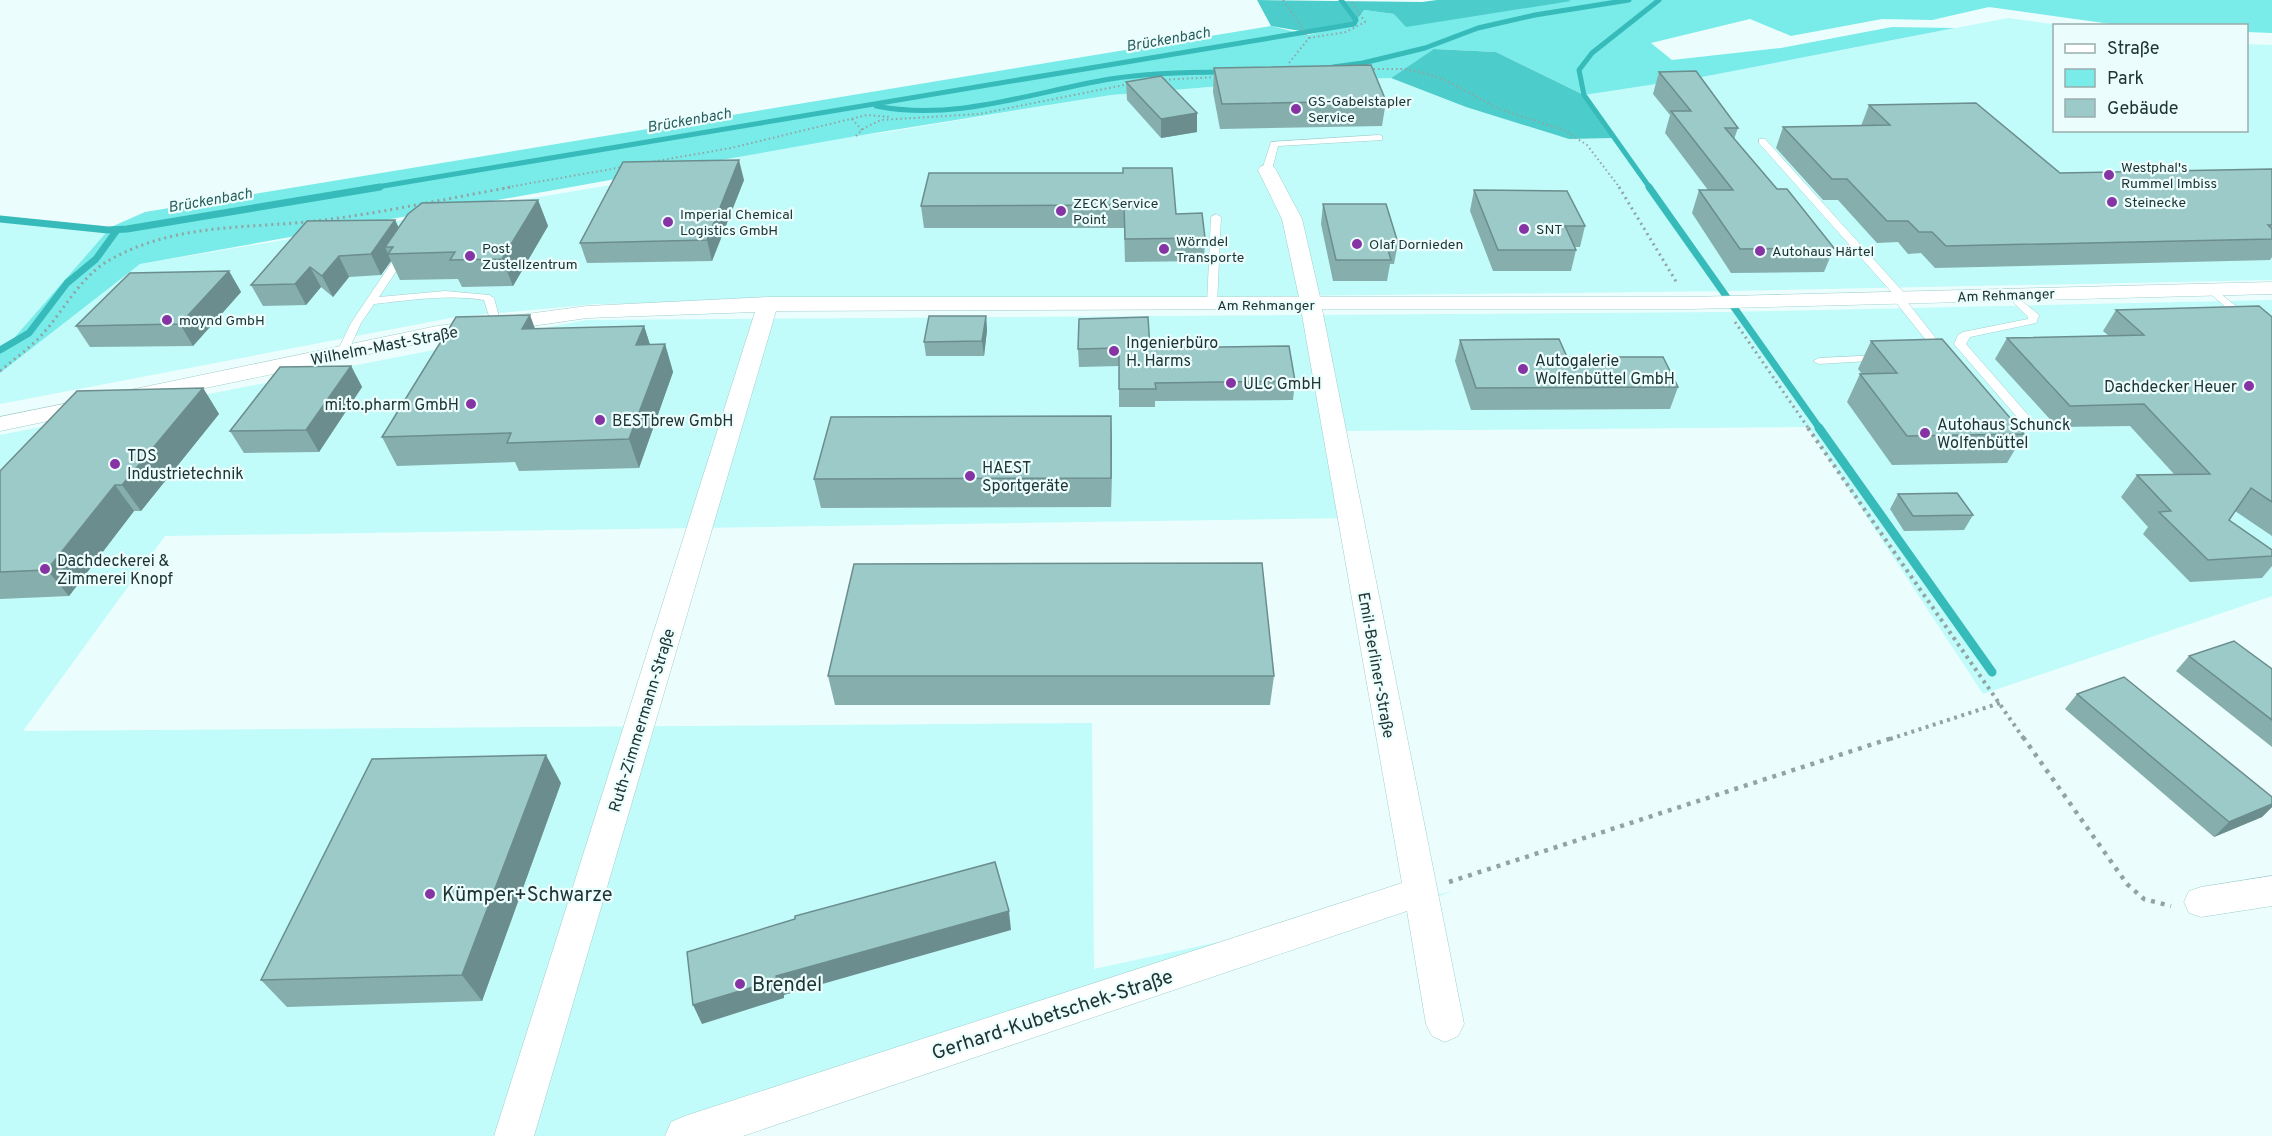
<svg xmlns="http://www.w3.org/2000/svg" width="2272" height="1136" viewBox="0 0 2272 1136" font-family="Overpass,sans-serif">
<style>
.built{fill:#c1fbfa}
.green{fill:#79ebe9}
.forest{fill:#4ccdcb}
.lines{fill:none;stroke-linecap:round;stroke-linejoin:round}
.stream-far2{stroke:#36bbba;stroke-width:5}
.stream-far1{stroke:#36bbba;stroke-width:7}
.stream{stroke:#36bbba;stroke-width:9}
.lane-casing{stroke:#a0cfcd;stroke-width:1}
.street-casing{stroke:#a0cfcd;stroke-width:1}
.path-far3{stroke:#91a4a3;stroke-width:2;stroke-dasharray:1.5 3;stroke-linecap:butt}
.path-far2{stroke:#91a4a3;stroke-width:3;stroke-dasharray:2 4;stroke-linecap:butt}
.path-far1{stroke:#91a4a3;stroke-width:4;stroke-dasharray:3 4.5;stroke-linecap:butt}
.path{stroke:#91a4a3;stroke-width:4.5;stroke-dasharray:4 6;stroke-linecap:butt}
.lane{fill:#fff;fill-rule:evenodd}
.street{fill:#fff;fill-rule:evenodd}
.wall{fill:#85aead}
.shaded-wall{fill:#6c8d8d}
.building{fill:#9bcac9;stroke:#6c8d8d;stroke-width:1.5}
.poi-dot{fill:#8634a3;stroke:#ebfefd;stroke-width:2}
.labels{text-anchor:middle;stroke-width:4.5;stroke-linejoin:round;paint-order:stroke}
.far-poi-label{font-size:14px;fill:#213434;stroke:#ebfefd;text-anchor:start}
.far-street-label{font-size:14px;fill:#213434;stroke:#ebfefd}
.far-water-label{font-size:15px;font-style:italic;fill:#285e5d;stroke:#ebfefd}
.poi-label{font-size:16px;fill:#213434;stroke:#ebfefd;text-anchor:start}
.street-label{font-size:16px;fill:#213434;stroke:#ebfefd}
.near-poi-label{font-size:20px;fill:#213434;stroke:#ebfefd;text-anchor:start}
.near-street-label{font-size:20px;fill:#213434;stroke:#ebfefd}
</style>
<rect width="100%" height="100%" fill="#ebfefd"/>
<g class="built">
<polygon points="2008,18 2060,25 2054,26 2054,130 2246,130 2247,44 2272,45 2272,280 1733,291 596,304 456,317 0,404 0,373 140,264 629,182 826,138 881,133 1111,95 1259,83 1391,78 1466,107 1569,139 1613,138 1584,95 1702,77"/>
<polygon points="0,218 111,227 0,354"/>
<polygon points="2272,300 2272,596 1983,694 1808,427 1335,431 1350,518 165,536 23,731 1092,723 1094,969 1454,891 737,1136 0,1136 0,435 586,320 1728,312"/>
</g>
<polygon class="green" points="1568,0 2272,0 2272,33 2247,32 2246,26 2118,25 1989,7 1932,20 1882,19 1791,36 1750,19 1651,43 1672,60 1781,48 1892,27 1955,28 1702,77 1584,95 1496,52 1435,49 1391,78 1259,83 1111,95 856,136 140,264 0,373 0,354 111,227 145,212 1271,26 1308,35 1354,24 1364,10 1394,14"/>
<g class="forest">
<polygon points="1257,0 1422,2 1437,0 1568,0 1571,1 1406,27 1394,14 1364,10 1354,24 1306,32 1271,26"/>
<polygon points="1434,49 1496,52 1584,95 1614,138 1569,139 1466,107 1391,78"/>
</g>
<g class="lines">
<g class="stream-far2">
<polyline points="1333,67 1363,63 1425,48 1478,28 1535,15 1629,0"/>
<path d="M 876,106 C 956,122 1032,92 1110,79 C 1148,73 1186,72 1224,72"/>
<polyline points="371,188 1354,24 1356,20 1341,0"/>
<polyline points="1650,188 1584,95 1579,70 1592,53 1659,0"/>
</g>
<g class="stream-far1">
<polyline points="1649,187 1820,429"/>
<polyline points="0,219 108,230 127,229 380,187"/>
<polyline points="0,350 29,333 67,283 96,259 117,230"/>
</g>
<polyline class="stream" points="1819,428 1992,672"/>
<defs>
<g id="lane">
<polygon points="1379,135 1382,136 1382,140 1278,146 1272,170 1267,173 1262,170 1271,142"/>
<polygon points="1759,139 1765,139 1906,295 1907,297 1905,299 1945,350 1945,354 1937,354 1894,300 1893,298 1895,296 1759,143"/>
<polygon points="1216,214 1221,217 1217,304 1212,307 1207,304 1211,217"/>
<path d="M 404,249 L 409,252 L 379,297 L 445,291 L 489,295 L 494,298 L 501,324 L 500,326 L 492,326 L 484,300 C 448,294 411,300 374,304 L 361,323 L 347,354 L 339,354 L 337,352 L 351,323 L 400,250 Z"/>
<polygon points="2211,286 2272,335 2272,344 2268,343 2207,291 2207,287"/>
<polygon points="2011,292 2038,314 2039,316 2036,323 1970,337 1966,344 2036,424 2038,427 2032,431 2028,430 1954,344 1958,335 1963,332 2028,319 2028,317 2006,295"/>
<polygon points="1881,355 1885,356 1885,360 1819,364 1813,361 1819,358"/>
</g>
<g id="street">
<polygon points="1267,165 1273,166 1276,170 1302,219 1320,297 1690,297 2272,282 2272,294 1690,309 1322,309 1464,1024 1458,1036 1445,1042 1432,1036 1426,1024 1407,911 743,1136 665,1136 671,1122 685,1116 1402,883 1301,309 776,311 534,1136 494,1136 755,312 587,318 437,340 133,403 125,401 121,396 125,391 437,326 587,306 768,297 1299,297 1282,219 1258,170 1261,166"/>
<polygon points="93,398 101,400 105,405 101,410 0,431 0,417"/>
<polygon points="2272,876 2272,906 2201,917 2189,913 2184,902 2189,891 2201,887"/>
</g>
</defs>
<use href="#lane" class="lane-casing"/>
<use href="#street" class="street-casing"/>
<g class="path-far3">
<polyline points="1283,0 1309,38 1289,63 1291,69"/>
<polyline points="1309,38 1346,32 1365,22 1350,0"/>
<polyline points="1369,69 1403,69 1425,73 1447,81 1499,109 1564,130 1587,145 1620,188"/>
<polyline points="1160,80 1218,77"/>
<polyline points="852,119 862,130"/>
<polyline points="856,136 864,128 881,120 979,114 1129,84"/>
<polyline points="645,163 731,148 867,115 891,117"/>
<polyline points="503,188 623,167"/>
</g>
<g class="path-far2">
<polyline points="1619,187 1677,283"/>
<polyline points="1735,322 1809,429"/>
<path d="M 0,371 C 13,360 27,350 38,339 C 65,311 79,275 115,257 C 182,222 253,229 324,220 C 387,212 449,198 512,187"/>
</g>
<g class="path-far1">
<polyline points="1808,428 2024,739"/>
<polyline points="1890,739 2000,703"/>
</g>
<g class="path">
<polyline points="2023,737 2127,884 2144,899 2171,906"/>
<polyline points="1449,882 1895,737"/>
</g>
<use href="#lane" class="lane"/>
<use href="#street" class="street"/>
</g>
<g class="wall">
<polygon points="1214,68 1386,101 1382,126 1220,129 1213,92"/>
<polygon points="1659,72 1738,128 1734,139 1777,189 1834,248 1824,272 1731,273 1692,213 1699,190 1708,190 1665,133 1670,115 1653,94"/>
<polygon points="1126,82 1197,113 1197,132 1161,138 1127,100"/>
<polygon points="1869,105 2060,173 2272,169 2272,257 2270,260 1935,268 1921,253 1908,254 1898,242 1877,243 1838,200 1823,200 1776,148 1783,127 1861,126"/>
<polygon points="929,173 1176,214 1205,238 1204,261 1125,262 1124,228 924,228 921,206"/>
<polygon points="744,180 712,261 587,263 580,243"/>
<polygon points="1474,190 1585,226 1580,247 1574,247 1576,250 1571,271 1493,271 1470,211"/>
<polygon points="538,200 548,226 513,286 462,287 458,279 400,280 391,261 381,275 349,277 333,297 321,287 306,305 263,306 251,285 395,220 399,228"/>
<polygon points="1323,204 1398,243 1394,264 1390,264 1387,281 1333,281 1321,224"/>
<polygon points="229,271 241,292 193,346 90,347 76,326"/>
<polygon points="2116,310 2272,317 2272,536 2235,511 2229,520 2272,550 2272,566 2262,578 2190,582 2143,534 2148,527 2121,497 2137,475 2174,474 2130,426 2057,427 1995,359 2007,338 2109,336 2103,331"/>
<polygon points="986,316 987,330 984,356 926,356 924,342"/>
<polygon points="644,326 650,345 665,344 673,372 639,468 519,471 515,462 397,466 382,437 535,329"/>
<polygon points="1460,340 1567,357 1678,387 1670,409 1471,410 1455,361"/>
<polygon points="1871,341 2024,434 2007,463 1892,465 1847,402 1860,374 1862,374 1858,369"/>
<polygon points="1150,348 1295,381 1293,400 1155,401 1155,407 1119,407 1119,366 1079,367 1078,349"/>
<polygon points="351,366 362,387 319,452 244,453 230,431"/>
<polygon points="203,388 219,414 141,511 134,511 69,596 0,599 0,471"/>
<polygon points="1112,444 1111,507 821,508 814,479"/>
<polygon points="1898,494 1973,515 1964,530 1904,531 1890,509"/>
<polygon points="2189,656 2272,669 2272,747 2176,671"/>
<polygon points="828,676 1274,676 1270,705 835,705"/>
<polygon points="2077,694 2272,797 2272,807 2262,817 2214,837 2065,709"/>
<polygon points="561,783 482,1001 287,1007 261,980"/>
</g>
<g class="shaded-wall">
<polygon points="1197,113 1197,132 1161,138 1161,119"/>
<polygon points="739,160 744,180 712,261 707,240"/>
<polygon points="538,200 548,226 513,286 502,259"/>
<polygon points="395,220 404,240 393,247 385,247 391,261 381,275 371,254"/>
<polygon points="339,256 349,277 333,297 322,276"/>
<polygon points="310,267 321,287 306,305 295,284"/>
<polygon points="229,271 241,292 193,346 180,324"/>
<polygon points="530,315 540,342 522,329"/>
<polygon points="986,316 987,330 984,356 982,341"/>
<polygon points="644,326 653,354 636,345"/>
<polygon points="665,344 673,372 639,468 629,439"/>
<polygon points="351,366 362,387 319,452 306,430"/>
<polygon points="203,388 219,414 141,511 122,485"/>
<polygon points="1111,416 1112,444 1111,507"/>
<polygon points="115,485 134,511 69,596 47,570"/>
<polygon points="546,755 561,783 482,1001 462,975"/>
<polygon points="2272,804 2272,807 2262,817 2214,837 2229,822"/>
<polygon points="1009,911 1011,930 784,995 784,998 702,1024 693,1005 776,976"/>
</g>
<g class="building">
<polygon points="1371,65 1386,101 1222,104 1214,68"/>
<polygon points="1696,71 1738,128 1725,128 1777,189 1787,189 1834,248 1740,249 1699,190 1733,190 1671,111 1691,111 1659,72"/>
<polygon points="1161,76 1197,113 1161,119 1126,82"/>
<polygon points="1976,103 2060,173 2272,169 2272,225 2268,225 2272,229 2272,239 1946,246 1932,232 1919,232 1908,221 1887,221 1847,179 1832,179 1783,127 1890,125 1869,105"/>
<polygon points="739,160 707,240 580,243 623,162"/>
<polygon points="1123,168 1172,168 1176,214 1202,213 1205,238 1125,239 1124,205 921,206 929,173 1123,173"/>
<polygon points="1474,190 1567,191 1585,226 1565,226 1576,250 1498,250"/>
<polygon points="538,200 502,259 450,260 455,252 388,254 393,247 385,247 408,214 422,203"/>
<polygon points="1323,204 1386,204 1398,243 1386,243 1391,260 1336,260"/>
<polygon points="395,220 371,254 339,256 322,276 310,267 295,284 251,285 307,221"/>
<polygon points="229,271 180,324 76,326 130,273"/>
<polygon points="2259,306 2272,317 2272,502 2251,488 2229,520 2272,550 2272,556 2208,560 2159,512 2171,511 2137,475 2210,474 2144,404 2070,406 2007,338 2144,335 2116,310"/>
<polygon points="530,315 522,329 644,326 636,345 665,344 629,439 507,443 511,433 382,437 456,317"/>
<polygon points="929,316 986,316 982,341 924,342"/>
<polygon points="1148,317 1150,348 1289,346 1295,381 1155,383 1156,389 1119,389 1119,348 1078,349 1079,319"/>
<polygon points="1559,339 1567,357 1663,357 1678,387 1476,388 1460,340"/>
<polygon points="1942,339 2024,434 1907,436 1860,374 1897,373 1871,341"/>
<polygon points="351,366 306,430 230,431 280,367"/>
<polygon points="203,388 122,485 115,485 47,570 0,572 0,471 77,391"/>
<polygon points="1111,416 1111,478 814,479 831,417"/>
<polygon points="1957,493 1973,515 1913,516 1898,494"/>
<polygon points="1262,563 1274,676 828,676 854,564"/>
<polygon points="2234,641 2272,669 2272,720 2189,656"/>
<polygon points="2124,677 2272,797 2272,804 2229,822 2077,694"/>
<polygon points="546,755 462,975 261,980 372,759"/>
<polygon points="995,862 1009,911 776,976 777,980 693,1005 687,952 795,919 795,916"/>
</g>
<g class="poi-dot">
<circle cx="1296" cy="109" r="6"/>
<circle cx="2109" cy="175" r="6"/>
<circle cx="2112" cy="202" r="6"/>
<circle cx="1061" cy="211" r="6"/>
<circle cx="668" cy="222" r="6"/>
<circle cx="1524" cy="229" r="6"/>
<circle cx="1357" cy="244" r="6"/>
<circle cx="1164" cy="249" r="6"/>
<circle cx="1760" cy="251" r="6"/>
<circle cx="470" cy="256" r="6"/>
<circle cx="167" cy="320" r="6"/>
<circle cx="1114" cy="351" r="6"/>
<circle cx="1523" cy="369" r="6"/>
<circle cx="1231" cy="383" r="6"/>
<circle cx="2249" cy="386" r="6"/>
<circle cx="471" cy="404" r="6"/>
<circle cx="600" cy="420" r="6"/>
<circle cx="1925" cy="433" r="6"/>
<circle cx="115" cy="464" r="6"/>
<circle cx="970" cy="476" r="6"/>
<circle cx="45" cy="569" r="6"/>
<circle cx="430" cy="894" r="6"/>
<circle cx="740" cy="984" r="6"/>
</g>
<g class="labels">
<g class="far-poi-label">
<text x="1308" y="106">GS-Gabelstapler<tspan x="1308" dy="16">Service</tspan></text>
<text x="2121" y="172">Westphal's<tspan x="2121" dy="16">Rummel Imbiss</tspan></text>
<text x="2124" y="207">Steinecke</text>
<text x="1073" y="208">ZECK Service<tspan x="1073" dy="16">Point</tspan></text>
<text x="680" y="219">Imperial Chemical<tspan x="680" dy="16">Logistics GmbH</tspan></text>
<text x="1536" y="234">SNT</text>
<text x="1176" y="246">Wörndel<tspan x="1176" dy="16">Transporte</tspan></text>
<text x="1369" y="249">Olaf Dornieden</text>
<text x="482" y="253">Post<tspan x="482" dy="16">Zustellzentrum</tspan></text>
<text x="1772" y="256">Autohaus Härtel</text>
<text x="179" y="325">moynd GmbH</text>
</g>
<g class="far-street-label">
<text transform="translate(2006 295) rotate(-2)" y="5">Am Rehmanger</text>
<text x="1266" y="310">Am Rehmanger</text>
</g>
<g class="far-water-label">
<text transform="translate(1168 39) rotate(-10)" y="5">Brückenbach</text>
<text transform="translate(689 120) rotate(-10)" y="5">Brückenbach</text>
<text transform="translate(210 200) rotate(-10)" y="5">Brückenbach</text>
</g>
<g class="poi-label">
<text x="1126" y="348">Ingenierbüro<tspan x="1126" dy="18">H. Harms</tspan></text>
<text x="1535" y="366">Autogalerie<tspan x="1535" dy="18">Wolfenbüttel GmbH</tspan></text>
<text x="1243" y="389">ULC GmbH</text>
<text x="2237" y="392" text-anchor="end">Dachdecker Heuer</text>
<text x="459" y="410" text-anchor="end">mi.to.pharm GmbH</text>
<text x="612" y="426">BESTbrew GmbH</text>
<text x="1937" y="430">Autohaus Schunck<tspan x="1937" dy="18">Wolfenbüttel</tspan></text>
<text x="127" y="461">TDS<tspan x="127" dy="18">Industrietechnik</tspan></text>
<text x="982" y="473">HAEST<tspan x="982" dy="18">Sportgeräte</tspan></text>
<text x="57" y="566">Dachdeckerei &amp;<tspan x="57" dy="18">Zimmerei Knopf</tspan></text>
</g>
<g class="street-label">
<text transform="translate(384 345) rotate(-11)" y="6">Wilhelm-Mast-Straße</text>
<text transform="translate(1377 665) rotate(80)" y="6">Emil-Berliner-Straße</text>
<text transform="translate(641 720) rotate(-73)" y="6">Ruth-Zimmermann-Straße</text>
</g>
<g class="near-poi-label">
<text x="442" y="901">Kümper+Schwarze</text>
<text x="752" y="991">Brendel</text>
</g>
<g class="near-street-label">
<text transform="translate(1052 1014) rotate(-18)" y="7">Gerhard-Kubetschek-Straße</text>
</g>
</g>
<rect x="2053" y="24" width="195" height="108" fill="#ebfefd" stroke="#9aadad" stroke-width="1.5"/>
<rect x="2065" y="44" width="30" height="9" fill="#ffffff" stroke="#9aadad" stroke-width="1.5"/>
<text x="2107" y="54" font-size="18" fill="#213434">Straße</text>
<rect x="2065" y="69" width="30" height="18" fill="#79ebe9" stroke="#9aadad" stroke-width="1.5"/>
<text x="2107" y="84" font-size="18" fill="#213434">Park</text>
<rect x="2065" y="99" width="30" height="18" fill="#9bcac9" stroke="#9aadad" stroke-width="1.5"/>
<text x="2107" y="114" font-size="18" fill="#213434">Gebäude</text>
</svg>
